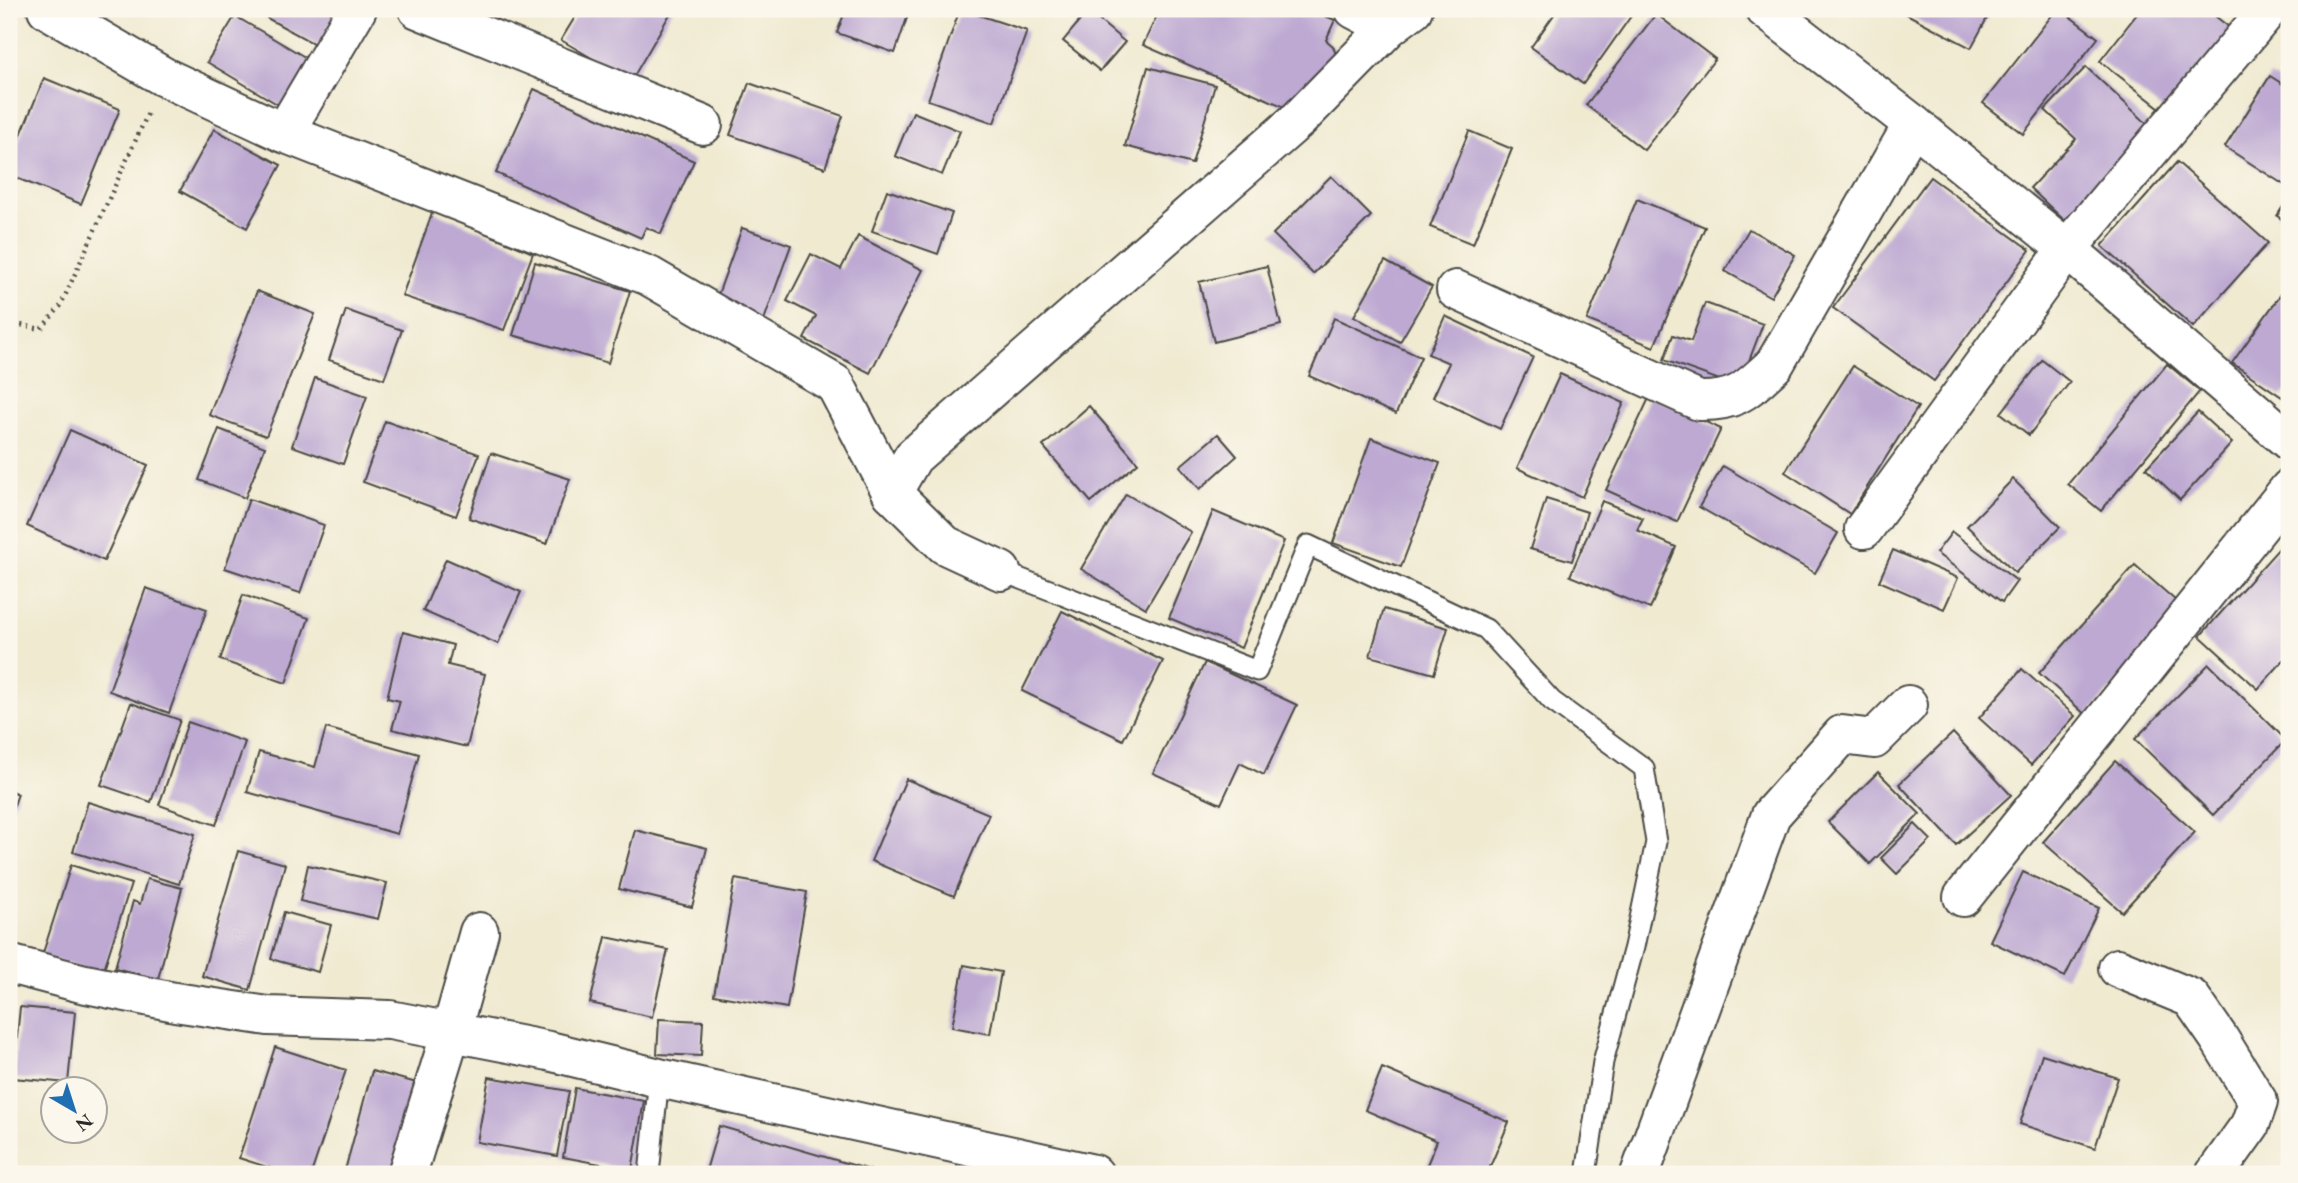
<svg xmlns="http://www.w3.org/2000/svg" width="2298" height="1183" viewBox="0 0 2298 1183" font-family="'EB Garamond',serif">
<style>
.building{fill:#bda9d2}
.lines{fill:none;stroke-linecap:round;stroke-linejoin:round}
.lane-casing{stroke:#494844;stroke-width:23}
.street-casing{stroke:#494844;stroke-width:42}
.secondary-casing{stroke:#494844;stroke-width:42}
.path{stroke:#494844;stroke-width:4.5;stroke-dasharray:2 5;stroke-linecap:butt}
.lane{stroke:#fff;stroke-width:19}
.street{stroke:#fff;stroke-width:38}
.secondary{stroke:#fff;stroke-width:38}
</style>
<rect width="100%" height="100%" fill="#fbf7ec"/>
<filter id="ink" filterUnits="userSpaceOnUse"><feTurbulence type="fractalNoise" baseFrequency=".0143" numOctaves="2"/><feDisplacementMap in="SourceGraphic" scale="14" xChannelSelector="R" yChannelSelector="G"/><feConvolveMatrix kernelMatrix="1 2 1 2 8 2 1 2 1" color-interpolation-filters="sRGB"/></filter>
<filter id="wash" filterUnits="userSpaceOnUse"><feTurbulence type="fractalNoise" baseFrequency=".00686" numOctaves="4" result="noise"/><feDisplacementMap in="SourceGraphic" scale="28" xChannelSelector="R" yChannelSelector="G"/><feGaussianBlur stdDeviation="1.57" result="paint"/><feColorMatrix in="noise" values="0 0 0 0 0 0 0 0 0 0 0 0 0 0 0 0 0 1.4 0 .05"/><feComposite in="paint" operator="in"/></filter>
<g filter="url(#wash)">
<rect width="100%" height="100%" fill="#f0ead1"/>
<g id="blocks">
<g class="building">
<polygon points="94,9 112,9 107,17"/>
<polygon points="272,9 339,9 318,46 267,18"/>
<polygon points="580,9 673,9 631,81 561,40"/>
<polygon points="846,9 910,9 895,53 837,33"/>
<polygon points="960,9 1027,31 994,123 928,100"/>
<polygon points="1160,9 1308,9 1335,20 1326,40 1333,46 1337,58 1294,111 1143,45"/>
<polygon points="1558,9 1636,9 1583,84 1531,47"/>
<polygon points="1897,9 1992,9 1971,48"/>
<polygon points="2057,9 2060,9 2098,38 2023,134 1983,103"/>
<polygon points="2141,9 2206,9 2234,31 2169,115 2100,61"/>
<polygon points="1088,11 1125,42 1100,71 1063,41"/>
<polygon points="1656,14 1715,59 1644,150 1586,105"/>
<polygon points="235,16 315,63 287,110 207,62"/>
<polygon points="1148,67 1215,85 1192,164 1125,146"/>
<polygon points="2086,67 2153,129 2066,222 2030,188 2076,139 2045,110"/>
<polygon points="2270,76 2289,88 2289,188 2225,147"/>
<polygon points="44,78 120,109 81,204 9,175 9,164"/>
<polygon points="749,83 843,116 825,168 730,135"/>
<polygon points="534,89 694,161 661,234 646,227 641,238 496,173"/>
<polygon points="913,112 960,131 942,175 895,156"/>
<polygon points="214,129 281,165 247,228 180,191"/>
<polygon points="1469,131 1512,149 1473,244 1430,227"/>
<polygon points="2177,162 2268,243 2193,327 2102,246"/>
<polygon points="1331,176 1371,216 1313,274 1273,234"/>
<polygon points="1930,177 2030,250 1934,381 1833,308"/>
<polygon points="887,190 952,213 938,254 872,231"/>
<polygon points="2289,197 2289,224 2277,216"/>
<polygon points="1637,199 1705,227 1654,347 1587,320"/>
<polygon points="433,211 533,253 504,330 402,296"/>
<polygon points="742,228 791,245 764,320 715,303"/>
<polygon points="1749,229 1795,255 1771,297 1725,271"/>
<polygon points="858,236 923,270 870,373 804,339 816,316 787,301 811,254 841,269"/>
<polygon points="1385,261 1432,287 1400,342 1354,316"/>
<polygon points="535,262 630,291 608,363 513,335"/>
<polygon points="1267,266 1281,325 1214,342 1199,282"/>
<polygon points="2289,283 2289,387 2282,397 2232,363"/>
<polygon points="257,291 315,314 266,436 209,415"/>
<polygon points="1705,303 1763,324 1739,387 1664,360 1673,335 1691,341"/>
<polygon points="346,310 402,330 384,379 329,360"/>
<polygon points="1445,316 1533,357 1500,429 1433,397 1449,363 1428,354"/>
<polygon points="1334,318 1421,357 1396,414 1309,376"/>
<polygon points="2042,360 2070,382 2029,435 2001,413"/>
<polygon points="2167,364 2200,391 2101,511 2068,484"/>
<polygon points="1853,366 1918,407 1850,514 1785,472"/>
<polygon points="1560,374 1624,403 1582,497 1517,468"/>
<polygon points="315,378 367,396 343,464 292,446"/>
<polygon points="1650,396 1721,429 1677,522 1606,490"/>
<polygon points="1089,406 1138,463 1091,502 1043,446"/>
<polygon points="2198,412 2232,443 2180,500 2146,468"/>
<polygon points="385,421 479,454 456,516 363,482"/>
<polygon points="219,429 265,447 245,498 199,480"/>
<polygon points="70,430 148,465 104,561 27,526"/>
<polygon points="1218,434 1237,456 1200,489 1180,466"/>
<polygon points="1371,438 1440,463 1401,567 1333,543"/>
<polygon points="491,453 570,479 547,544 469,518"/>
<polygon points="1723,466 1838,533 1815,573 1699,507"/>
<polygon points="2013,479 2060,527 2015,573 1967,526"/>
<polygon points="1126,494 1191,532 1146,608 1081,569"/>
<polygon points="249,499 324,525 300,593 225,568"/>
<polygon points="1546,499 1587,512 1572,561 1530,549"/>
<polygon points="1602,501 1643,518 1637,530 1676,547 1650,609 1570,576"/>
<polygon points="1213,511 1284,541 1241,648 1169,618"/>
<polygon points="1952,532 2017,581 2002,602 1936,553"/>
<polygon points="2289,537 2289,654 2258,689 2200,636"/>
<polygon points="1893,550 1958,578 1944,609 1879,581"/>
<polygon points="446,559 521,592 498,644 423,611"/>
<polygon points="2135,565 2184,608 2087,716 2039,673"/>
<polygon points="146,588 207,609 169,713 109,691"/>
<polygon points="243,595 309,618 286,683 220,660"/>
<polygon points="1384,609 1448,628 1434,674 1370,656"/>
<polygon points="1062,611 1163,661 1123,740 1022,691"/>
<polygon points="403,632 453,645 448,665 485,674 467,747 392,729 400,701 387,698"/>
<polygon points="1205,662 1297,705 1264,775 1240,763 1221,804 1153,773"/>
<polygon points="2209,664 2286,740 2213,815 2135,739"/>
<polygon points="2022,669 2075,716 2031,765 1979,718"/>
<polygon points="131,703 180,720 151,802 101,785"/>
<polygon points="188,722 245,742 216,825 159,805"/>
<polygon points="326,728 419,754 397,834 247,792 259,752 315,767"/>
<polygon points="1953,733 2011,795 1956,845 1899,784"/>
<polygon points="2115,761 2195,832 2122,912 2043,842"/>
<polygon points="1878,772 1920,814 1870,864 1828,822"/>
<polygon points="906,779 989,814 954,896 871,861"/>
<polygon points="9,790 18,794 9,819"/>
<polygon points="88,802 195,834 179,884 73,852"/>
<polygon points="1915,824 1931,840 1897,874 1881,858"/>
<polygon points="635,830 707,848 692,907 619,889"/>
<polygon points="238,851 285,864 250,990 202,976"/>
<polygon points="71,865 131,884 102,975 42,956"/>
<polygon points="308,865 387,883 378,919 300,901"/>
<polygon points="2023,872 2099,908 2065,977 1990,941"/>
<polygon points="147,879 182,888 158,979 115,968 133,901 140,904"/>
<polygon points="735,879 807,892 787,1008 714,995"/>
<polygon points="284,912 331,925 318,972 271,959"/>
<polygon points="606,937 668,950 652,1017 590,1003"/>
<polygon points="964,965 1001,972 990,1034 952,1027"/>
<polygon points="20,1007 75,1012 68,1083 13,1078"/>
<polygon points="659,1019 703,1021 701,1056 657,1054"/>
<polygon points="275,1047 346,1070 311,1174 289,1174 239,1158"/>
<polygon points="2042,1054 2118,1078 2095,1148 2020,1124"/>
<polygon points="1382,1068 1509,1122 1487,1174 1423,1174 1437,1141 1365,1110"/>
<polygon points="372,1071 428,1086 405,1174 344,1174"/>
<polygon points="489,1077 569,1091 557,1156 477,1142"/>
<polygon points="575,1088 644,1101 632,1170 563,1157"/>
<polygon points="719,1126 870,1170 869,1174 705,1174"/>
<polygon points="957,1167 982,1173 982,1174 955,1174"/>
</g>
</g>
</g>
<g filter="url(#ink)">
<use href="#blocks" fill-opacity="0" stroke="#494844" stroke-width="2"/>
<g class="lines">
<defs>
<g id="lane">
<polyline points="1001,571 1257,671 1308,545 1486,629 1552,701 1644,768 1656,842 1634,947 1603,1062 1586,1174"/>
<polyline points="649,1174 659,1078"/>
</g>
<g id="street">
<polyline points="47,9 164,77 284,133 357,9"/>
<polyline points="418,9 703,125"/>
<polyline points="1354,9 1389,27"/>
<polyline points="284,133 649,276 835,384 892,493 945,545 1001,571"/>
<path d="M 1456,290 L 1699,401 C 1738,402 1747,389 1774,365 L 1913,124"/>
<polyline points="892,493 913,457 1299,119 1389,27 1413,9"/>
<polyline points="1864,529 2067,249 2267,11 2264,9"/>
<polyline points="1963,897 2289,489"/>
<polyline points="9,964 81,983 175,1002 268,1016 390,1020 549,1051 659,1078 1094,1174"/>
<polyline points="2118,968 2191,998 2218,1037 2258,1102 2250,1125 2215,1174"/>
<polyline points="407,1174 451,1032 479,932"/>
<polyline points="1640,1174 1771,815 1842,735 1874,739 1908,705"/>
</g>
<polyline id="secondary" points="1765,9 1913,124 2067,249 2289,441"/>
</defs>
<use href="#lane" class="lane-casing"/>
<use href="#street" class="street-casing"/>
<use href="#secondary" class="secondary-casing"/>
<polyline class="path" points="9,320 11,323 41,329 60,307 148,113"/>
<use href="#lane" class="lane"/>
<use href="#street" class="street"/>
<use href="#secondary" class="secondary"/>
</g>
</g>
<rect width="2298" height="1183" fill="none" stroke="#fbf7ec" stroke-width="35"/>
<g transform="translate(74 1110) rotate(141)"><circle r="33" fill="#fbf7ec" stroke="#a8a59f" stroke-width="2"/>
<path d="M0-5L12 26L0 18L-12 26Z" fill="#1f6fb2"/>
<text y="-10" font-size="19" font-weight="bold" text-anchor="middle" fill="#2b2b2b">N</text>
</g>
</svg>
